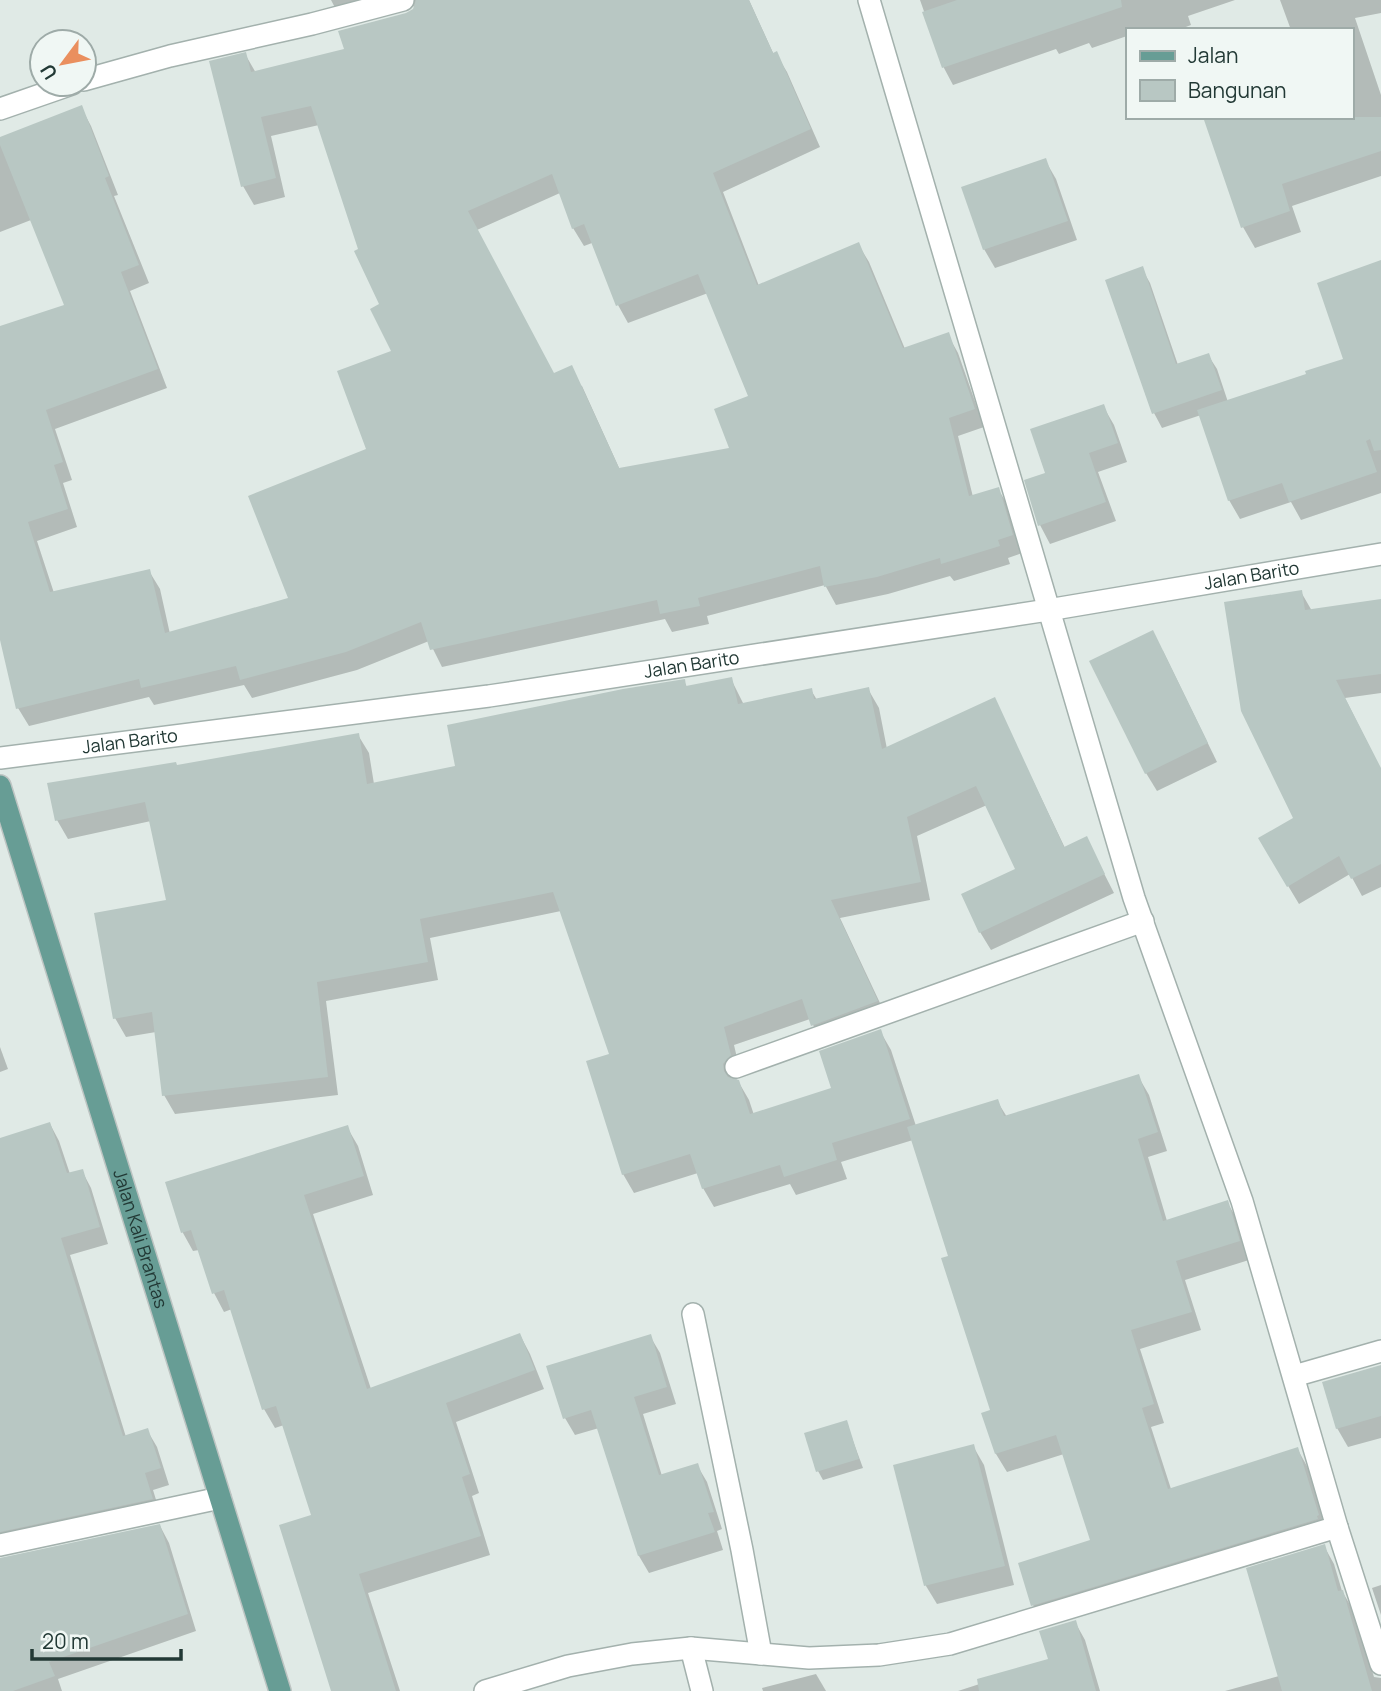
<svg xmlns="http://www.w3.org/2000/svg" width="1381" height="1691" viewBox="0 0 1381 1691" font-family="Manrope,sans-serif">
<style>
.shadow{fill:#0003;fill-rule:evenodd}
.building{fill:#b8c7c3;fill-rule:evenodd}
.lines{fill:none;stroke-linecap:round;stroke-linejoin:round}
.street-casing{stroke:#a3b1ad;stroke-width:24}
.primary-casing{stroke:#bdc4c2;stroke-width:24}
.street{stroke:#fff;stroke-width:21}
.primary{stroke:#679d95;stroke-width:21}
.labels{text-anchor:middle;stroke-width:5;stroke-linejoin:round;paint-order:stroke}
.street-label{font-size:18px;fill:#223935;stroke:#f0f7f4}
</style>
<rect width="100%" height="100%" fill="#e0eae6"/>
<g class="shadow">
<path d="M 331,0 L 749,0 L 774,55 L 776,54 L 787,72 L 820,147 L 723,192 L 759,286 L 858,244 L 869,262 L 905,349 L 948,335 L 958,353 L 984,427 L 958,436 L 973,497 L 998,489 L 1009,507 L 1022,553 L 1008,558 L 1010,564 L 954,581 L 950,576 L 888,594 L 836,605 L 825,585 L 707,616 L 709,624 L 672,632 L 665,619 L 442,667 L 429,641 L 357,670 L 252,698 L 244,685 L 154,705 L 149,697 L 29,726 L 18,708 L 0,601 L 0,328 L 66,307 L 31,220 L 0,232 L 0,139 L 81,107 L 91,126 L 118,195 L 114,196 L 149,283 L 130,291 L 167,388 L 55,429 L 72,480 L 63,483 L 77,527 L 37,541 L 54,593 L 149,571 L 160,589 L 170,634 L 291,599 L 368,450 L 394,352 L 381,305 L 319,125 L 271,136 L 285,197 L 254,205 L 243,186 L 245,54 L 256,73 L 346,50 L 414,10 L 415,6 L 343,23 ZM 560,193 L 573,228 L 584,246 L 592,243 L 618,305 L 628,323 L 708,293 L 750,397 L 731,449 L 620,470 L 582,386 L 554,375 L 477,230 Z"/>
<polygon points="920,0 1235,0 1188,16 1191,25 1178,30 1155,30 1153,28 1127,30 1127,36 1092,48 1089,43 1059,54 1056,49 953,85 944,68"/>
<polygon points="1280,0 1381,0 1381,13 1355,18 1381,95 1381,176 1292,206 1301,232 1255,248 1243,227 1204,117 1351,117 1351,30 1291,30"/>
<polygon points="1045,160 1056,179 1077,240 995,268 984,249"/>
<polygon points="1381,262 1381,493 1301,520 1291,502 1240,519 1229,500 1201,415 1162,428 1154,413 1142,269 1150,283 1178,365 1208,355 1217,369 1228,402 1308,375 1345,360"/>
<polygon points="1103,406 1114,425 1127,462 1098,472 1116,521 1050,544 1040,525 1048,474"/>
<polygon points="1301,592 1312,611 1381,601 1381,693 1345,698 1381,770 1381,887 1362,896 1350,874 1299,904 1260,839 1295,818"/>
<polygon points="1163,651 1217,762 1157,791 1146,773"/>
<polygon points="731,679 744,705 811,690 817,700 868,689 879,708 887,749 994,699 1065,848 1086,838 1114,893 991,950 980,932 1017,870 987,805 917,836 930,900 840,918 888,1020 823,1044 810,1019 734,1045 741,1075 735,1081 738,1081 749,1100 754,1115 833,1090 880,1031 891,1050 916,1126 997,1101 1007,1117 1138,1076 1149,1095 1167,1151 1148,1157 1167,1221 1227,1202 1238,1221 1249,1260 1185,1280 1201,1330 1140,1349 1164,1423 1151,1427 1171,1489 1298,1450 1308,1468 1329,1534 1044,1624 1033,1605 1092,1541 1064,1454 1007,1472 996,1454 992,1412 950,1257 913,1140 841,1162 847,1179 796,1195 790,1184 714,1207 703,1188 698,1173 634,1193 623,1174 611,1055 561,911 430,938 438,980 326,1001 338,1095 175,1114 164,1095 156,1032 126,1037 115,1018 168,902 151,821 68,839 57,820 177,767 358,735 369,753 374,784 458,767 684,681 687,687"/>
<polygon points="0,1047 8,1069 0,1072"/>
<polygon points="50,1124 59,1141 70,1174 82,1171 91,1188 108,1244 70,1255 126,1437 147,1430 157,1447 169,1485 153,1490 161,1516 0,1554 0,1140"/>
<polygon points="347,1127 358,1146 373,1195 313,1214 371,1389 520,1335 530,1354 544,1389 456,1422 479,1493 472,1496 490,1555 368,1593 400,1691 333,1691 313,1516 284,1425 275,1428 264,1409 232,1309 224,1312 214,1293 199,1250 193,1251 183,1233 167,1184"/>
<polygon points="650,1336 660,1353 676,1404 643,1414 662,1476 697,1465 707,1482 722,1529 717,1531 723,1550 649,1573 639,1556 599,1428 575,1435 565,1418"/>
<polygon points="1381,1366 1381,1438 1348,1447 1337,1428"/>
<polygon points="846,1422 863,1468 823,1480 818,1471"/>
<polygon points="973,1446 984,1465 1014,1585 937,1604 926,1586 896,1466"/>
<polygon points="160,1526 169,1543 196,1631 58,1679 62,1691 0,1691 0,1559"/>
<polygon points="1324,1546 1334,1564 1342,1591 1353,1610 1374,1677 1381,1678 1381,1691 1225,1691 1279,1676"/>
<polygon points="1381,1585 1381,1615 1372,1588"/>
<polygon points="1075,1622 1085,1640 1100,1691 958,1691 1050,1661"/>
<polygon points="816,1674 826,1691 763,1691 762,1688"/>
</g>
<g class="building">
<path d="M 416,0 L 749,0 L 773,53 L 777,51 L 811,129 L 713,173 L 757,285 L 859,242 L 903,348 L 949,332 L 975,409 L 949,418 L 969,496 L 999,487 L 1013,535 L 998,540 L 1000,546 L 941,564 L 940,558 L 877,577 L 824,587 L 820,566 L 698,598 L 700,606 L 660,614 L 657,600 L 430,650 L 421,622 L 346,652 L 240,680 L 236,666 L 141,688 L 139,679 L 16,709 L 0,640 L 0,326 L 64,305 L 0,145 L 0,137 L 82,105 L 109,176 L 105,178 L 139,265 L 121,272 L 158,369 L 46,410 L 63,462 L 54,465 L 68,509 L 28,522 L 50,592 L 150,569 L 165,633 L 288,598 L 248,496 L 366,449 L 337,371 L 391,351 L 370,309 L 379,304 L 354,251 L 358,249 L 311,106 L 261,117 L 276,178 L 241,187 L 209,61 L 246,52 L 251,72 L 344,49 L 338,31 L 406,13 L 413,9 ZM 552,174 L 572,229 L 584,224 L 616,306 L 698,274 L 748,396 L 714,409 L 729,448 L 619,468 L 572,365 L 554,373 L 468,211 Z"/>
<polygon points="957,0 1121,0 1122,7 942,68 922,12"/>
<polygon points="1203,117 1381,117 1381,151 1282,184 1290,211 1241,228"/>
<polygon points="1046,158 1068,221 983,250 961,187"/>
<polygon points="1381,260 1381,450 1374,451 1370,439 1366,441 1377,472 1289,502 1282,483 1228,501 1197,410 1306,374 1305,371 1343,359 1317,283"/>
<polygon points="1143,266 1176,364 1209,353 1222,390 1152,414 1105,280"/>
<polygon points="1104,404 1118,443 1089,453 1106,502 1038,526 1024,480 1045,473 1030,429"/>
<polygon points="1302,590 1305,610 1381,599 1381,674 1336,680 1381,768 1381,864 1351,879 1339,856 1287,887 1258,838 1293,818 1241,711 1224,602"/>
<polygon points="1153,630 1208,743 1145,774 1089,661"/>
<polygon points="732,677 738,704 812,688 814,699 869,687 882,749 995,697 1064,847 1087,836 1105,874 979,933 961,894 1015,869 976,786 907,817 921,882 831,900 878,1001 811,1026 802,999 724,1027 731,1055 723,1064 724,1071 728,1077 739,1080 750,1114 831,1088 819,1051 881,1029 910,1119 832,1143 837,1160 784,1177 780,1165 702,1189 690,1154 622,1175 586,1061 609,1054 553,892 420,919 428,962 317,982 328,1077 162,1096 152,1012 113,1019 94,913 166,900 145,802 55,821 47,783 176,762 177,765 359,733 367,784 455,766 447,725 623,689 685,679 686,686"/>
<polygon points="1139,1074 1158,1132 1138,1139 1163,1221 1228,1200 1240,1241 1176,1261 1192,1312 1131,1330 1154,1404 1142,1408 1168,1489 1298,1447 1319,1515 1317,1516 1318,1519 1031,1606 1018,1563 1090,1540 1056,1435 995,1454 981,1413 990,1410 941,1258 948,1256 907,1127 998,1099 1004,1116"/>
<polygon points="50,1122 67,1173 83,1169 100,1227 61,1238 123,1436 148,1428 161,1468 145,1473 153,1499 0,1532 0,1138"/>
<polygon points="348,1125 364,1176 304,1195 367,1389 520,1333 535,1370 446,1403 470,1474 462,1477 481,1536 359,1574 396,1691 331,1691 279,1525 311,1515 276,1406 262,1410 224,1290 212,1294 191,1230 181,1233 165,1182"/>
<polygon points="651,1334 667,1387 634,1397 659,1475 698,1463 714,1512 708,1513 715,1532 638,1556 591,1410 563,1419 546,1366"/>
<polygon points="1381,1365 1381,1416 1336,1429 1322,1382"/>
<polygon points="847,1420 859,1459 816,1472 804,1433"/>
<polygon points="974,1444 1005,1566 924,1586 893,1465"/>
<polygon points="160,1524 188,1614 49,1662 55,1676 13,1691 0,1691 0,1558"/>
<polygon points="1325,1544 1338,1591 1343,1590 1372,1691 1282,1691 1246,1568"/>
<polygon points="1076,1620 1096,1691 979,1691 977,1679 1048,1659 1039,1631"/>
</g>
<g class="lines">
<defs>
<g id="street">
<polyline points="869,0 1134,898 1242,1201 1337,1527 1381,1664"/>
<polyline points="84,80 170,56 312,24 403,0"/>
<polyline points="0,109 72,84"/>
<path id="s1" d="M 0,758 L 489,696 L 1048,610 L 1381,554"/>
<polyline points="736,1067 1143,921"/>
<polyline points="693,1314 742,1550 761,1654"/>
<polyline points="1294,1376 1381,1351"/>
<polyline points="0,1545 220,1498"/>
<polyline points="691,1648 702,1691"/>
<polyline points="485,1691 568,1666 632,1654 691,1648 809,1658 879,1655 950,1644 1337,1527"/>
</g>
<g id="primary">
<path id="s2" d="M 0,786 L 280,1691"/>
</g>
</defs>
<use href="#street" class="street-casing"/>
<use href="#primary" class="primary-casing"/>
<use href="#street" class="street"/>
<use href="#primary" class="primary"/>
</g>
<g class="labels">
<g class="street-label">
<text dy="6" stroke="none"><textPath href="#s1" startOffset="1265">Jalan Barito</textPath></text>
<text dy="6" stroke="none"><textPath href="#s1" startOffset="698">Jalan Barito</textPath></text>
<text dy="6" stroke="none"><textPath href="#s1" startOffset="131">Jalan Barito</textPath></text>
<text dy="6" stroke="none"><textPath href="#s2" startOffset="474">Jalan Kali Brantas</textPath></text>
</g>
</g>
<rect x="1126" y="28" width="228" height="91" fill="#f0f7f4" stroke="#9eaba8" stroke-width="2"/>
<rect x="1140" y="51" width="35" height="10" fill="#679d95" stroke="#9eaba8" stroke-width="2"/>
<text x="1188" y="63" font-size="21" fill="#223935">Jalan</text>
<rect x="1140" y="80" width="35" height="21" fill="#b8c7c3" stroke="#9eaba8" stroke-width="2"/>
<text x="1188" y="98" font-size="21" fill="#223935">Bangunan</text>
<g transform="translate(63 63) rotate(238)"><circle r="33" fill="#f0f7f4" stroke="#9eaba8" stroke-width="2"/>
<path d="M0-5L12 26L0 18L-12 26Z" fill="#ea8f5e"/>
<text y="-10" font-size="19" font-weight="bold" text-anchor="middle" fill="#223935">U</text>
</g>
<path d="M32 1649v10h149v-10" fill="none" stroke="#223935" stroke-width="3.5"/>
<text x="42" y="1649" font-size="21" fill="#223935" stroke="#f0f7f4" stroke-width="5" paint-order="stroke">20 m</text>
</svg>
